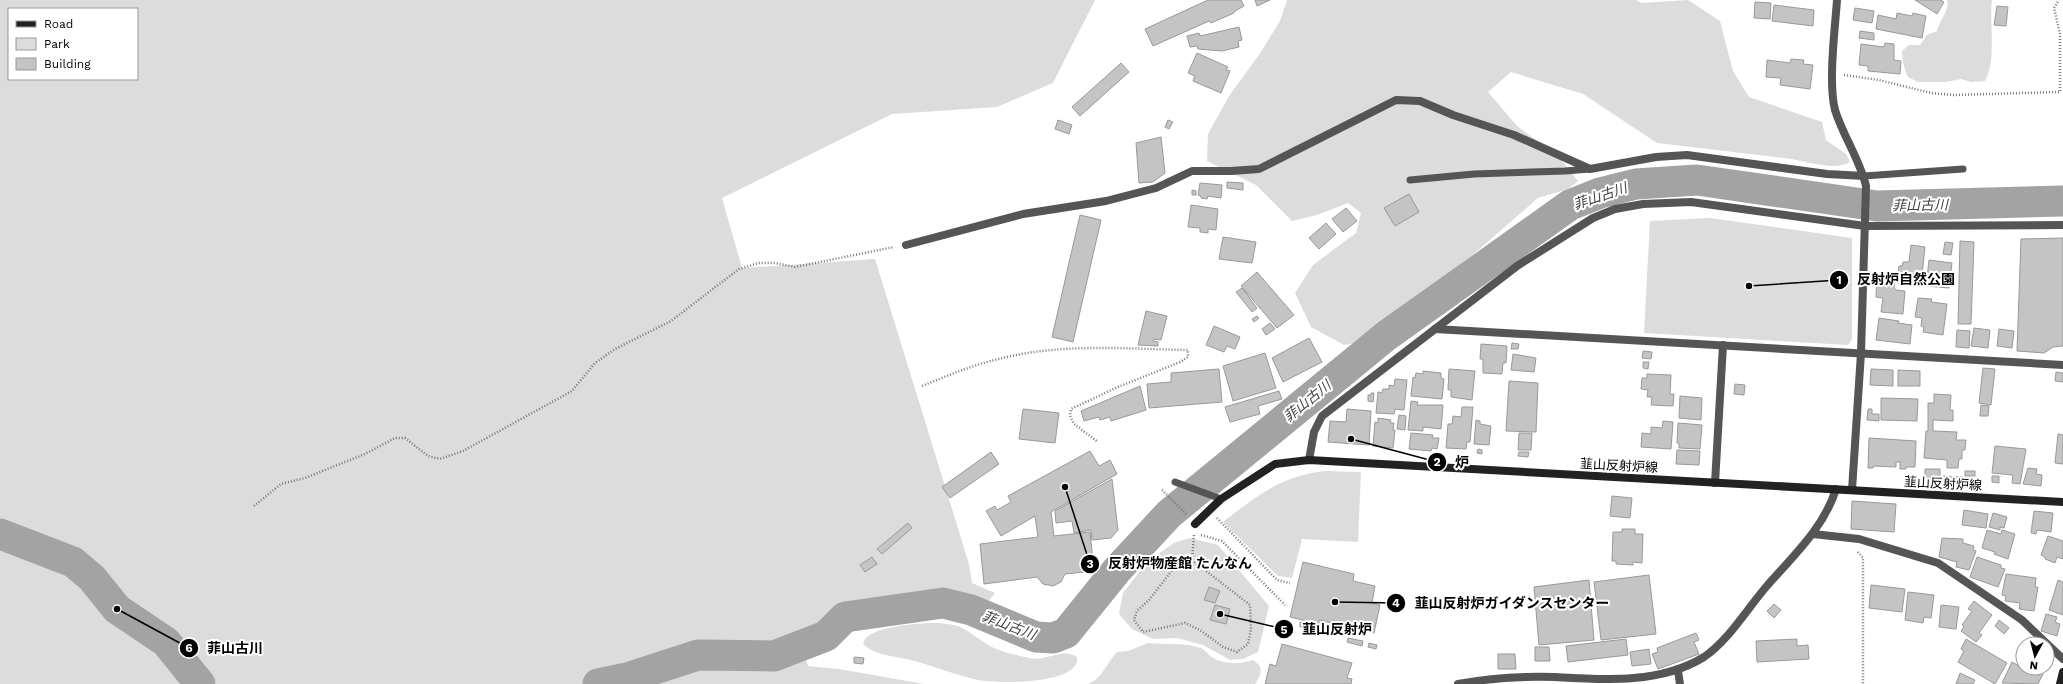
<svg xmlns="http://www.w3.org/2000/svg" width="2063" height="684" viewBox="0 0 2063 684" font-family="'Work Sans','Noto Sans JP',sans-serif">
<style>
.green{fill:#dcdcdc;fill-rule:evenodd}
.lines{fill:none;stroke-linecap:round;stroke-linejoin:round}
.river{stroke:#a3a3a3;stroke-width:31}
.building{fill:#c4c4c4;stroke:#999}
.path{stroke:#777;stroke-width:2.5;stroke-dasharray:1 2;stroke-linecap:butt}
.service{stroke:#555;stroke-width:7}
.minor{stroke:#555;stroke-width:8}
.tertiary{stroke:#555;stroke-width:8}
.secondary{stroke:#222;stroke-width:8}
.labels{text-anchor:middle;stroke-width:4;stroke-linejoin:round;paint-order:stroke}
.street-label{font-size:13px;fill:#000;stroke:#fff}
.water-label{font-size:14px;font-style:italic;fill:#444;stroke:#fff}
.leader{fill:none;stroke:#000;stroke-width:1.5}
.callout-dot{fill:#000;stroke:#fff;stroke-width:1.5}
.mark-label{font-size:12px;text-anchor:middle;font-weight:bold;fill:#fff}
.callout-label{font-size:14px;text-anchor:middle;font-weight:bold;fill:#000;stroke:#fff;stroke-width:4;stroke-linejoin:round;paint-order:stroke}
</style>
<rect width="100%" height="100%" fill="#fff"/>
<g class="green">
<path d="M 0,0 L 1095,0 L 1053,83 L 997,107 L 892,114 L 722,198 L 742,268 L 875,259 L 969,564 L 972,583 L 995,593 L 986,604 L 938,595 L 843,608 L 799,639 L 808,666 L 839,669 L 924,684 L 0,684 ZM 9,9 L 137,9 L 137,79 L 9,79 Z"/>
<path d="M 1287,0 L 1636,0 L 1641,3 L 1688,0 L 1720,21 L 1733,71 L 1749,97 L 1822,122 L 1826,140 L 1846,154 L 1850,162 C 1837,171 1806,162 1792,159 L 1657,143 L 1583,94 L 1511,72 L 1488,92 L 1517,126 L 1559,157 L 1578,181 L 1568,189 L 1538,198 L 1476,252 L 1364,341 L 1344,345 L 1311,327 L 1295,293 L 1313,265 L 1356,233 L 1361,213 L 1348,203 L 1317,215 L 1292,221 L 1256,185 L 1207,161 L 1208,134 L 1229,96 L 1261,52 L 1280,21 Z"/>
<path d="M 1947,0 L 1992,0 C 1989,23 1997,61 1985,81 L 1971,82 L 1961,79 L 1947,82 L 1918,82 L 1908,77 C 1904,70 1902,59 1902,51 L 1909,45 L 1920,45 L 1927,35 L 1937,31 C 1939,21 1950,10 1947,0 Z"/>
<polygon points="1710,218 1852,238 1852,339 1848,345 1644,333 1650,221"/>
<path d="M 1324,471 L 1361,472 L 1358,542 L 1302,539 L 1292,578 L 1278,576 L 1223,522 C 1258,495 1279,477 1324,471 Z"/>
<polygon points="1190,538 1218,545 1269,606 1258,652 1243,659 1230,660 1203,645 1177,638 1153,639 1132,629 1119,614 1123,593 1148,561 1174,543"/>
<path d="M 928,623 C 939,623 952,623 962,628 C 973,634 982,642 994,648 C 1004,653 1018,655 1029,658 C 1047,662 1062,647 1077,657 C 1081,684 1001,684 978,680 C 955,675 934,666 911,660 C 895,656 876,656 863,644 C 865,627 914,624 928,623 Z"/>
<path d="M 1148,643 C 1165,645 1184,642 1201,648 C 1205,650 1209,655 1213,658 C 1225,665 1241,664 1253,660 C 1264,667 1262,674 1255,684 L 1088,684 C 1103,678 1107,662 1117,652 L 1128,651 Z"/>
</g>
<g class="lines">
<g class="river">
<polyline points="0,534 73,562 92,578 117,609 166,642 200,684"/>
<polyline points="598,684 627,678 698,655 774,656 826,636 845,617 943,603 971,610 1036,637 1053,638 1066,633 1117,570 1169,514 1386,336 1570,205 1600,193 1636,184 1697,180 1877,206 2063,201"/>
</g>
</g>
<g class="building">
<polygon points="1208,0 1241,0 1244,6 1235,11 1234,13 1211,23 1209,21 1153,46 1145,29"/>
<polygon points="1255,0 1270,0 1257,6"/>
<polygon points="1915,0 1941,0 1944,2 1937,14"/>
<polygon points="1755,2 1771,3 1770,19 1754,18"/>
<polygon points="1774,5 1814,10 1813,26 1772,21"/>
<polygon points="1997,6 2008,7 2006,26 1994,25"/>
<polygon points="1855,8 1874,11 1872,23 1853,20"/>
<polygon points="1897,13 1912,16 1913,13 1926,16 1922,38 1876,29 1878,15 1896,19"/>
<polygon points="1239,27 1242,40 1238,41 1239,47 1222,51 1198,49 1197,46 1190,47 1187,36 1199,33 1200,36"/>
<polygon points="1860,31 1874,33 1874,40 1859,38"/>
<polygon points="1885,43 1894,44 1894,60 1901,61 1900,74 1868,71 1868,66 1859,65 1861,44 1884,47"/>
<polygon points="1197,53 1228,67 1226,70 1230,71 1221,93 1193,81 1195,76 1188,73"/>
<polygon points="1791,59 1804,60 1803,64 1813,65 1810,89 1780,85 1781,78 1766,77 1767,60 1790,63"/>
<polygon points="1121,63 1129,72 1080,116 1072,107"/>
<polygon points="1058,120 1072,125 1069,134 1055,129"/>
<polygon points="1168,120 1173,122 1169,129 1165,127"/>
<polygon points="1161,137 1165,173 1153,182 1139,183 1136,143"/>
<polygon points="1227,182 1243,183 1243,190 1227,188"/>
<polygon points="1200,183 1222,185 1221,198 1208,196 1207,199 1201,198 1201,196 1198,195"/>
<polygon points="1192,190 1196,191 1196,195 1192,195"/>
<polygon points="1409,194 1419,212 1395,226 1384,208"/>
<polygon points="1191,205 1218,209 1216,230 1208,229 1208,233 1200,232 1200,228 1188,227"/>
<polygon points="1346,208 1357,221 1343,232 1332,219"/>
<polygon points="1080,215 1101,220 1073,342 1052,337"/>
<polygon points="1326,223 1336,234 1319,249 1309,238"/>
<polygon points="1223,237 1256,242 1252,263 1219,259"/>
<polygon points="2063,238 2063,346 2053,347 2044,353 2017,351 2021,239"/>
<polygon points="1960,241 1974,242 1971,324 1958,324"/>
<polygon points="1945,242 1953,243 1951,255 1943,254"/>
<polygon points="1911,245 1925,247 1921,284 1897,283 1899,266 1902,266 1903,262 1909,262"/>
<polygon points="1929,260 1952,263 1949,288 1926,286"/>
<polygon points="1257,272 1294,315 1277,328 1241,286"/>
<polygon points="1877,274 1895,276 1894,288 1896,290 1905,291 1903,314 1881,312 1883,298 1876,297"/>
<polygon points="1242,288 1257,308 1252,312 1236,292"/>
<polygon points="1918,298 1932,299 1931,302 1947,304 1943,335 1923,332 1924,327 1921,326 1922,318 1915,317"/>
<polygon points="1146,311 1167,316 1161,340 1153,339 1153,341 1158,342 1158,346 1138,345"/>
<polygon points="1257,316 1259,318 1254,322 1252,319"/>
<polygon points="1879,318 1899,321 1898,323 1912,325 1910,344 1876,340"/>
<polygon points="1270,323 1275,329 1266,335 1262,329"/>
<polygon points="1214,326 1240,337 1235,349 1227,346 1224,352 1206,345"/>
<polygon points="1974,328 1990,330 1988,348 1971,346"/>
<polygon points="1999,329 2014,331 2012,348 1997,346"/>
<polygon points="1957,330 1970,331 1969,348 1956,347"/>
<polygon points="1309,338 1322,362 1283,382 1272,358"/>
<polygon points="1512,343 1519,344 1518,349 1511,349"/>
<polygon points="1481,344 1507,346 1506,363 1503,363 1502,374 1483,373 1483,359 1480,359"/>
<polygon points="1643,351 1652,352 1651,359 1642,358"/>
<polygon points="1265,353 1276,388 1233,401 1223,366"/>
<polygon points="1513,354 1536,358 1534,372 1511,370"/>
<polygon points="1643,362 1649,362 1648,369 1643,368"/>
<polygon points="1983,368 1995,369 1991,405 1979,403"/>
<polygon points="1219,369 1222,402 1149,408 1147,384 1171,382 1171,373"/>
<polygon points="1449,369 1475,371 1472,400 1451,397 1451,390 1448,390"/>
<polygon points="1871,369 1893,370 1893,386 1870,385"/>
<polygon points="1898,370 1920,371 1920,386 1898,386"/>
<polygon points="1423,371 1441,373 1441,378 1444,379 1442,399 1411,396 1413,377 1415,378 1416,373 1423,374"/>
<polygon points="2056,372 2063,373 2063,382 2055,381"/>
<polygon points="1647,374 1671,375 1670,394 1674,394 1673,406 1651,405 1652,397 1647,397 1648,390 1641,389 1642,378 1647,378"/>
<polygon points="1395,379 1407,380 1404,410 1395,409 1394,414 1376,413 1378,392 1382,393 1383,389 1389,389 1389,385 1394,386"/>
<polygon points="1509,381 1538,383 1536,432 1506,431"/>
<polygon points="1735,384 1745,385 1744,395 1734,394"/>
<polygon points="1140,386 1146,410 1111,421 1110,417 1100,420 1099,417 1084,421 1081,411"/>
<polygon points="1279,391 1282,399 1258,406 1260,414 1230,422 1225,407"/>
<polygon points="1371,393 1374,393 1373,402 1368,401 1368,395 1371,395"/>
<polygon points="1934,394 1951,395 1950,410 1953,410 1953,421 1933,420 1933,431 1957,432 1956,440 1966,440 1965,450 1962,450 1962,459 1959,459 1958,468 1947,468 1947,460 1924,458 1926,431 1928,431 1928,403 1934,403"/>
<polygon points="1680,396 1702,398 1701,420 1679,418"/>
<polygon points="1881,398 1918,399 1917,421 1881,420"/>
<polygon points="1411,401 1418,402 1417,405 1443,405 1441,429 1423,427 1423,431 1408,430"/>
<polygon points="1981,405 1989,406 1988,416 1980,416"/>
<polygon points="1462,407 1473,407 1470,442 1467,442 1466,449 1446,448 1448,424 1452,424 1453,416 1461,417"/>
<polygon points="1023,409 1059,413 1055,443 1019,439"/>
<polygon points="1347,409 1371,411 1369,445 1328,442 1330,421 1346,422"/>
<polygon points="1868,409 1872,409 1872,414 1879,414 1879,421 1867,420"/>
<polygon points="1399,415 1406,416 1405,430 1397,429"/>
<polygon points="1378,418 1391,420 1390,423 1394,423 1393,430 1395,430 1393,448 1373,446 1375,422 1378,423"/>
<polygon points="1476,420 1480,421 1480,424 1491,426 1489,445 1474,444"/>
<polygon points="1663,421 1673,422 1671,449 1641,447 1642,433 1651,434 1651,427 1662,428"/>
<polygon points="1678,423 1702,425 1700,449 1679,448 1679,443 1677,443"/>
<polygon points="1411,433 1433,435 1432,438 1439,438 1437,449 1432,448 1431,451 1409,449"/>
<polygon points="1519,433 1532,433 1531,450 1518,450"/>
<polygon points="2058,434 2063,435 2063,464 2055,463"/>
<polygon points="1869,438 1916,441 1915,467 1906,467 1906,469 1900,469 1900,462 1896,462 1896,467 1873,466 1873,468 1868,468"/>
<polygon points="1995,446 2026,449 2020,484 2012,483 2013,475 1992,473"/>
<polygon points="1478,449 1482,450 1482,454 1477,453"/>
<polygon points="1677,450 1700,451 1699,465 1676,464"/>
<polygon points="1090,451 1099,466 1110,460 1117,474 1051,512 1054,536 1090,532 1094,571 1065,574 1061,582 1053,586 1043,584 1037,577 984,584 980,544 1038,537 1035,516 1001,536 986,511 995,506 997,510 1011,502 1008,496"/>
<polygon points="991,452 999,464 950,498 942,487"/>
<polygon points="1519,452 1529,452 1528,457 1518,456"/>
<polygon points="2028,468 2037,469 2036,474 2042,475 2041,486 2023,484"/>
<polygon points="1925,469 1940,469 1940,480 1925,479"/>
<rect x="1965" y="471" width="10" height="5"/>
<polygon points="1943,476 1963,477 1963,480 1943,479"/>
<polygon points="1992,476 1999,476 1999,483 1992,482"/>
<polygon points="1112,479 1118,530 1111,538 1092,540 1091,530 1074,533 1072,521 1056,523 1055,511"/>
<polygon points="1612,496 1632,498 1630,518 1610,516"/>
<polygon points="1852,501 1896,504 1894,532 1851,529"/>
<polygon points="1964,510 1988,514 1986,528 1962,525"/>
<polygon points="2034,511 2053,513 2051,532 2037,530 2036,534 2031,533"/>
<polygon points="1993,513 2007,517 2004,528 2000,527 2000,530 1989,527"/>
<polygon points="908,523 912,528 882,554 877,549"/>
<polygon points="1622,529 1635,529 1635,534 1643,534 1642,563 1633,562 1633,565 1616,564 1616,561 1612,561 1613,532 1622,532"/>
<polygon points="1987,530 2001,534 2002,530 2015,534 2008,559 1994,554 1995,552 1982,548"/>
<polygon points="2048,536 2063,541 2063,559 2057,557 2055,563 2045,559 2045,557 2041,555"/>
<polygon points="1942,538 1963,539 1963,543 1974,546 1973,550 1976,551 1969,570 1956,567 1957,562 1939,557"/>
<polygon points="872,557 877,564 865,572 860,565"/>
<polygon points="1977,557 2001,565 2001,568 2005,569 1998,587 1970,577"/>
<polygon points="1303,562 1354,574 1353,581 1375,586 1372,603 1380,605 1374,633 1319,620 1319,624 1290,617"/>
<polygon points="2006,574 2036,578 2035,587 2038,587 2034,611 2019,609 2020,603 2005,601 2006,596 2002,595"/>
<polygon points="1649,575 1656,634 1601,640 1594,582"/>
<polygon points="1589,580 1594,640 1539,645 1534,587"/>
<polygon points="2058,580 2063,582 2063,615 2049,610"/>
<polygon points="1871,585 1905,589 1902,612 1869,608"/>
<polygon points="1209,587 1220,591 1215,603 1204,600"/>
<polygon points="1908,592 1934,595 1931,618 1924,617 1923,623 1905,620"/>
<polygon points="1974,601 1992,615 1979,633 1982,635 1976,642 1961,631 1964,627 1962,625 1972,611 1968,609"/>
<polygon points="1774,604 1781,610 1774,618 1767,611"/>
<polygon points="1215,605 1230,609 1226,624 1210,620"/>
<polygon points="1941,605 1959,607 1956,629 1939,627"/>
<polygon points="2046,614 2057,617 2055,622 2060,624 2057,636 2041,631"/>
<polygon points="1999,620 2009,628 2004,634 1995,626"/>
<polygon points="1300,622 1311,625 1311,629 1300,627"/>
<polygon points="1696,633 1699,640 1694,642 1699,654 1658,669 1652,654 1658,652 1657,648"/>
<polygon points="1348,638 1363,641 1362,646 1347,642"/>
<polygon points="1626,639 1628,655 1568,662 1566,646"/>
<polygon points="1797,639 1797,646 1808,645 1809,659 1757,662 1756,641"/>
<polygon points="1966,639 2007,663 1995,684 1958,662 1964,651 1961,649"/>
<polygon points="1369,643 1377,645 1376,649 1368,647"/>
<polygon points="1282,644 1352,663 1347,678 1352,679 1351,684 1265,684 1270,664 1276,666"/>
<polygon points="1535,647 1549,647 1550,661 1535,661"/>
<polygon points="1649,649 1651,664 1632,666 1630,652"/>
<polygon points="1498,654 1515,654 1516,669 1498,669"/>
<polygon points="854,657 864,658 863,664 854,663"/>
<polygon points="2012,662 2023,668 2032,668 2043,674 2038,684 2002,683"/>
<polygon points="1960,673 1975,680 1973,684 1956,684"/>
</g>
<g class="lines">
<g class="path">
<polyline points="1844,75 1879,80 1931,93 1953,95 2060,92 2060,34 2054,8 2059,0"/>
<path d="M 922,386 C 949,375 975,364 1003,358 C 1062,343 1127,349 1188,350 L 1188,357 L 1180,362 L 1118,387 L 1071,409 L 1070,416 L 1074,424 L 1098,442"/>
<polyline points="1162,490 1187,515"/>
<polyline points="254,506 281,484 305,478 365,454 395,438 405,438 428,456 440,459 463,451 572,391 595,363 615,349 671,321 739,269 759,263 775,263 795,267 894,247"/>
<polyline points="1217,518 1277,580 1290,583"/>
<polyline points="1201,535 1222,541 1285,605"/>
<polyline points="1858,552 1863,558 1863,684"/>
<polygon points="1180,560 1192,560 1250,605 1251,629 1248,644 1237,652 1223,647 1200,630 1185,623 1143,632 1134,620 1137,611 1149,600"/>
<polyline points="1192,560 1194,535"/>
</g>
<g class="service">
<polyline points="1864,176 1963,169"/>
<polyline points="1410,180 1474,174 1565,171 1590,169"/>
<polyline points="1175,482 1221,499"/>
</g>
<g class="minor">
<path d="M 1837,0 C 1835,29 1828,83 1835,110 C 1843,136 1860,160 1866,186 L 1861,353 L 1852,490"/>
<polyline points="906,245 1023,214 1106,201 1156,188 1192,171 1231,171 1259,169 1396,100 1420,101 1453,115 1514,135 1590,169 1656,157 1687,155 1827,174 1864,176"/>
<polyline points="1435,329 2063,365"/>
<polyline points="1309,460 1314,432 1322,416 1517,266 1593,218 1615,209 1643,204 1691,202 1865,226 2063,225"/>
<polyline points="1715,483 1723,345"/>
<polyline points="1813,534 1859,539 1938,563 2022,620 2063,659"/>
<polyline points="1678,671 1680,684"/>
</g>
<path class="tertiary" d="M 1458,684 C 1490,678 1522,676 1555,677 C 1605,680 1660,684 1704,657 C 1728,641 1747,609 1766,587 C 1792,557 1824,528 1836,489"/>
<g class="secondary">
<polyline points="1195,524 1221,499 1275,464 1309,460 2063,502"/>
<polyline points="2060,684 2063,672"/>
</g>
</g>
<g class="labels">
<g class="street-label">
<text transform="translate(1619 465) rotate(3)" y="5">韮山反射炉線</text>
<text transform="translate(1943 483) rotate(3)" y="5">韮山反射炉線</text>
</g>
<g class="water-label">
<text transform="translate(1600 196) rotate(-19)" y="5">菲山古川</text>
<text transform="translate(1920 205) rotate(-1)" y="5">菲山古川</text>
<text transform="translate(1307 401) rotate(-39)" y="5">菲山古川</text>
<text transform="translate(1009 625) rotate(21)" y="5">菲山古川</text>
</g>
</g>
<path class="leader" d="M1749 286L1839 280M1351 439L1437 462M1065 487L1090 564M1335 602L1396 603M1220 614L1284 629M117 609L189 648"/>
<g class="callout-dot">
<circle cx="1749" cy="286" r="4"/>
<circle cx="1351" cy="439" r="4"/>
<circle cx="1065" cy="487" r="4"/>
<circle cx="1335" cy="602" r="4"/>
<circle cx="1220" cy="614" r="4"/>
<circle cx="117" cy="609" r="4"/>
<circle cx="1839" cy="280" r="10"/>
<circle cx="1437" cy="462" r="10"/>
<circle cx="1090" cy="564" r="10"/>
<circle cx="1396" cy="603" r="10"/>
<circle cx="1284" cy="629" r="10"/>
<circle cx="189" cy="648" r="10"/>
</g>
<g class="mark-label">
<text x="1839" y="284">1</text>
<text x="1437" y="466">2</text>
<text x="1090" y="568">3</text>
<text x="1396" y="607">4</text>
<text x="1284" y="634">5</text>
<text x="189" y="652">6</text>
</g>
<g class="callout-label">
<text x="1906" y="284">反射炉自然公園</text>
<text x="1462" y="467">炉</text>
<text x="1180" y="568">反射炉物産館 たんなん</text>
<text x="1512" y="608">韮山反射炉ガイダンスセンター</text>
<text x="1337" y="634">韮山反射炉</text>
<text x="235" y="653">菲山古川</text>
</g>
<rect x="8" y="8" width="130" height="72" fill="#ffffff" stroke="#999999"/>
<rect x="16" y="21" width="20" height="6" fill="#222222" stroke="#999999"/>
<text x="44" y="28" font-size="12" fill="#000000">Road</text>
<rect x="16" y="38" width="20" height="12" fill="#dcdcdc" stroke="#999999"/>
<text x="44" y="48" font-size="12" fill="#000000">Park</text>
<rect x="16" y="58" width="20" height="12" fill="#c4c4c4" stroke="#999999"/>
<text x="44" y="68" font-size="12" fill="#000000">Building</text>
<g transform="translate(2035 656) rotate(187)"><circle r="19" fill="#ffffff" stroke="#999999"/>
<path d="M0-3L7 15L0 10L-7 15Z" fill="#000000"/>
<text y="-6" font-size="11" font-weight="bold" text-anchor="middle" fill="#000000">N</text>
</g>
</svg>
